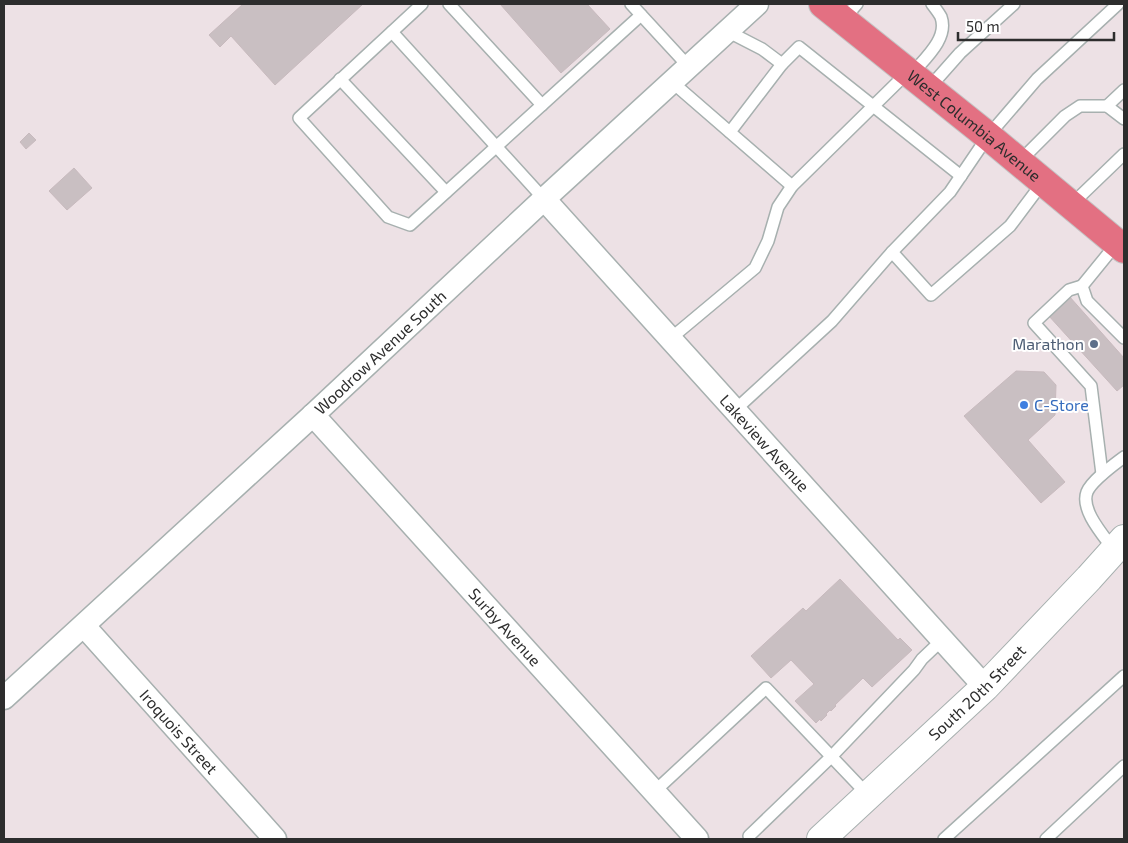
<svg xmlns="http://www.w3.org/2000/svg" width="1128" height="843" viewBox="0 0 1128 843" font-family="'Exo 2',sans-serif">
<style>
.building{fill:#c9bfc2;stroke:#c8babe}
.lines{fill:none;stroke-linecap:round;stroke-linejoin:round}
.service-casing{stroke:#a7b0af;stroke-width:14}
.minor-casing{stroke:#a7b0af;stroke-width:25}
.secondary-casing{stroke:#a7b0af;stroke-width:30}
.primary-casing{stroke:#c4c4c4;stroke-width:30}
.service{stroke:#fff;stroke-width:11}
.minor{stroke:#fff;stroke-width:22}
.secondary{stroke:#fff;stroke-width:28}
.primary{stroke:#e37082;stroke-width:28}
.service-dot{fill:#5c6f8a;stroke:#fff;stroke-width:2}
.shop-dot{fill:#3f7fe0;stroke:#fff;stroke-width:2}
.labels{text-anchor:middle;stroke-width:4;stroke-linejoin:round;paint-order:stroke}
.street-label{font-size:16px;fill:#2d2d2d;stroke:#fff}
.service-label{font-size:16px;fill:#4e5e75;stroke:#fff;text-anchor:end}
.shop-label{font-size:16px;fill:#366cbe;stroke:#fff;text-anchor:start}
</style>
<rect width="100%" height="100%" fill="#ede1e5"/>
<g class="building">
<polygon points="243,4 363,4 275,85 231,36 220,47 209,35"/>
<polygon points="500,4 587,4 610,29 561,73"/>
<polygon points="29,133 36,140 26,149 20,142"/>
<polygon points="74,168 92,188 67,210 49,191"/>
<polygon points="1069,296 1124,358 1124,385 1117,391 1048,315"/>
<polygon points="1016,371 1044,372 1056,385 1055,415 1028,440 1065,482 1041,503 964,416"/>
<polygon points="840,579 898,640 900,638 912,650 872,687 863,678 835,705 836,706 831,711 830,710 826,714 827,715 821,721 820,719 816,723 795,701 814,684 791,660 771,678 751,656 803,608 806,611"/>
</g>
<g class="lines">
<defs>
<g id="service">
<polyline points="422,4 299,118 388,217 410,225 641,15"/>
<polyline points="449,4 542,105"/>
<polyline points="631,4 689,67"/>
<polyline points="843,20 857,4"/>
<polyline points="727,31 762,49 782,64 799,47 961,176"/>
<polyline points="392,32 544,199"/>
<path d="M 911,75 C 923,60 949,39 941,17 C 939,13 935,8 932,4"/>
<polyline points="340,79 446,192"/>
<polyline points="672,82 792,186"/>
<polyline points="929,88 960,53 1014,4"/>
<polyline points="1124,90 1107,106 1124,119"/>
<polyline points="730,132 782,64"/>
<polyline points="1019,162 1065,116 1080,106 1107,106"/>
<polyline points="1043,182 1010,226 931,295 892,252 950,192 988,136 1037,79 1118,4"/>
<polyline points="1071,205 1124,154"/>
<polyline points="1117,243 1082,286 1087,301 1124,338"/>
<polyline points="1082,286 1069,290 1034,323 1091,386 1102,474"/>
<polyline points="670,339 755,268 768,241 778,207 792,186 908,72"/>
<polyline points="735,410 832,321 892,252"/>
<path d="M 1114,550 C 1104,536 1080,510 1087,492 C 1092,480 1115,464 1124,457"/>
<polyline points="654,792 766,688 868,795"/>
<polyline points="749,836 831,757 914,670 922,659 942,640"/>
<polyline points="944,839 1124,676"/>
<polyline points="1046,839 1124,766"/>
</g>
<g id="minor">
<path id="s1" d="M 544,199 L 985,687"/>
<path id="s2" d="M 313,415 L 697,839"/>
<path id="s3" d="M 84,626 L 275,839"/>
<path id="s4" d="M 4,698 L 313,415 L 544,199 L 757,4"/>
</g>
<g id="secondary">
<path id="s5" d="M 821,839 L 985,687 L 1089,578 L 1124,539"/>
</g>
<g id="primary">
<path id="s6" d="M 823,4 L 988,136 L 1124,249"/>
</g>
</defs>
<use href="#service" class="service-casing"/>
<use href="#minor" class="minor-casing"/>
<use href="#secondary" class="secondary-casing"/>
<use href="#primary" class="primary-casing"/>
<use href="#service" class="service"/>
<use href="#minor" class="minor"/>
<use href="#secondary" class="secondary"/>
<use href="#primary" class="primary"/>
</g>
<circle class="service-dot" cx="1094" cy="344" r="5"/>
<circle class="shop-dot" cx="1024" cy="405" r="5"/>
<g class="labels">
<g class="street-label">
<text dy="6" stroke="none"><textPath href="#s6" startOffset="194">West Columbia Avenue</textPath></text>
<text dy="6" stroke="none"><textPath href="#s4" startOffset="511">Woodrow Avenue South</textPath></text>
<text dy="6" stroke="none"><textPath href="#s1" startOffset="329">Lakeview Avenue</textPath></text>
<text dy="6" stroke="none"><textPath href="#s2" startOffset="286">Surby Avenue</textPath></text>
<text dy="6" stroke="none"><textPath href="#s5" startOffset="214">South 20th Street</textPath></text>
<text dy="6" stroke="none"><textPath href="#s3" startOffset="142">Iroquois Street</textPath></text>
</g>
<g class="service-label">
<text x="1084" y="350">Marathon</text>
</g>
<g class="shop-label">
<text x="1034" y="411">C-Store</text>
</g>
</g>
<rect width="1128" height="843" fill="none" stroke="#2d2d2d" stroke-width="10"/>
<path d="M958 32v8h156v-8" fill="none" stroke="#2d2d2d" stroke-width="2.5"/>
<text x="966" y="32" font-size="15" fill="#2d2d2d" stroke="#ffffff" stroke-width="4" paint-order="stroke">50 m</text>
</svg>
